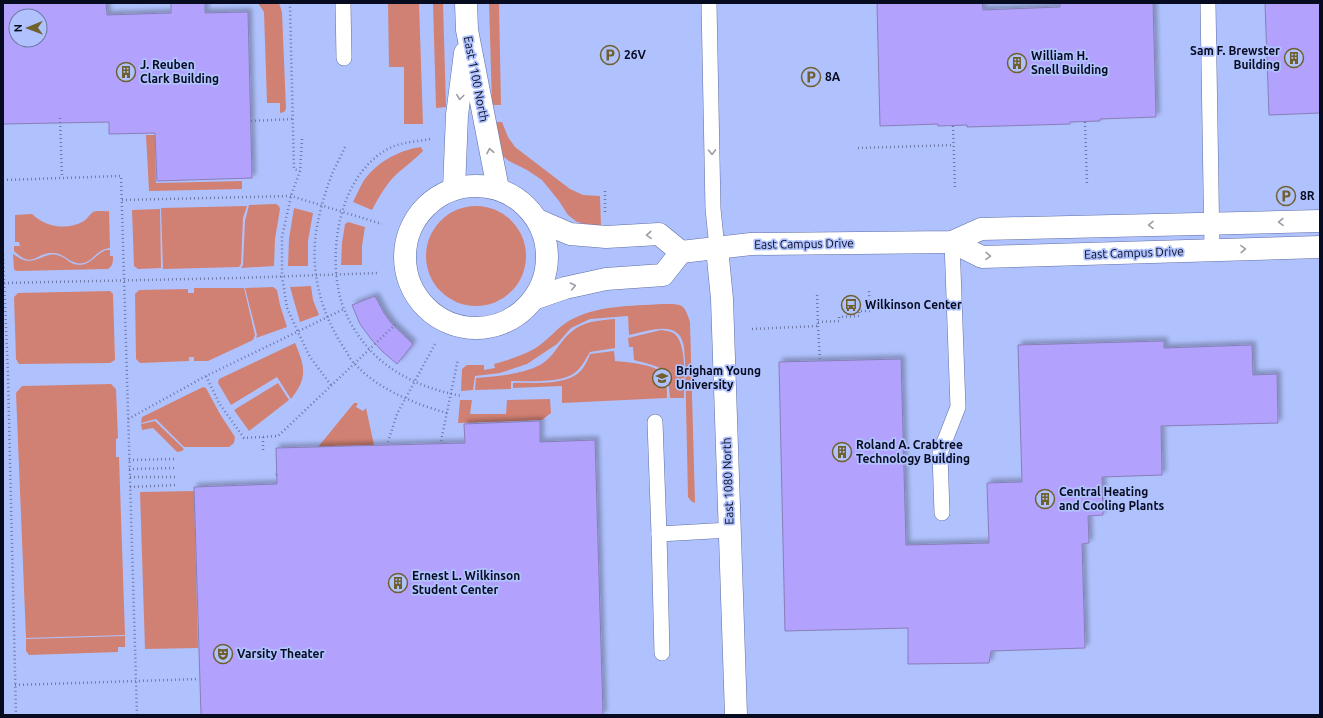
<svg xmlns="http://www.w3.org/2000/svg" width="1323" height="718" viewBox="0 0 1323 718" font-family="Ubuntu,sans-serif">
<style>
.green{fill:#d18173}
.building{fill:#b2a2fd;stroke:#887eb8;fill-rule:evenodd;filter:url(#shadow)}
.lines{fill:none;stroke-linecap:round;stroke-linejoin:round}
.service-casing{stroke:#5e6ea4;stroke-width:16}
.minor-casing{stroke:#5e6ea4;stroke-width:23}
.path{stroke:#6d79a6;stroke-width:2.5;stroke-dasharray:1 3;stroke-linecap:butt}
.service{stroke:#fff;stroke-width:15}
.minor{stroke:#fff;stroke-width:22}
.oneway{stroke:#9c9da6}
.labels{text-anchor:middle;stroke-width:3.5;stroke-linejoin:round;paint-order:stroke}
.poi-label{font-size:12px;font-weight:bold;fill:#070b20;stroke:#b0c2fe;text-anchor:start}
.street-label{font-size:12px;fill:#070b20;stroke:#b0c2fe}
</style>
<defs>
<filter id="shadow"><feDropShadow dx="3.5" dy="-3.5" stdDeviation="2" flood-color="#0004"/></filter>
</defs>
<rect width="100%" height="100%" fill="#b0c2fe"/>
<g class="green">
<polygon points="258,3 279,3 282,12 286,109 284,112 280,113 280,103 267,103 264,12"/>
<polygon points="388,3 419,3 423,124 404,124 404,67 389,67"/>
<polygon points="433,3 443,3 446,107 436,108"/>
<polygon points="489,3 499,3 501,105 492,105"/>
<polygon points="493,122 502,122 508,137 515,147 570,189 583,195 600,196 601,226 590,225 577,222 568,215 559,201 542,180 527,170 509,161 500,154"/>
<polygon points="146,135 155,135 156,183 242,181 242,189 149,191"/>
<path d="M 421,147 L 423,151 C 415,159 407,165 399,172 C 387,182 379,197 372,210 L 353,202 C 356,196 359,189 363,182 C 375,163 399,150 421,147 Z"/>
<polygon points="276,204 279,206 280,209 275,239 274,266 241,268 243,265 245,221 249,205"/>
<circle cx="476" cy="256" r="50"/>
<polygon points="247,206 243,218 241,264 239,267 163,269 161,208"/>
<polygon points="294,208 313,213 308,241 308,266 288,266 289,239"/>
<polygon points="160,209 161,268 138,269 134,266 132,210"/>
<path d="M 109,211 L 110,248 C 96,250 95,259 84,263 C 71,266 65,253 53,253 C 35,252 34,270 14,251 L 14,246 L 20,246 L 19,242 L 15,242 L 15,215 L 32,214 C 45,227 67,231 84,221 C 87,219 90,214 93,212 C 97,210 104,212 109,211 Z"/>
<polygon points="348,222 365,227 362,246 362,265 341,265 342,243 345,224"/>
<path d="M 106,250 L 110,250 L 110,256 L 113,256 C 113,262 113,266 108,269 L 16,271 L 14,269 L 13,254 C 17,256 20,259 24,260 C 36,264 45,252 57,255 C 68,257 70,268 85,264 C 93,261 98,253 106,250 Z"/>
<polygon points="311,286 313,300 319,315 300,322 290,287"/>
<polygon points="273,287 277,290 280,305 287,327 256,338 257,335 245,288"/>
<polygon points="194,288 244,288 255,335 253,340 208,361 194,361 194,357 189,357 189,361 140,363 136,359 135,294 139,290 188,289 188,293 194,293"/>
<polygon points="110,291 113,294 115,360 110,363 19,364 16,359 14,297 18,293"/>
<path d="M 663,304 C 682,304 684,303 690,322 L 695,503 L 691,501 L 688,497 L 685,359 C 684,354 685,348 683,343 C 677,319 646,332 629,335 L 628,316 L 590,319 L 571,328 L 557,344 L 527,364 L 500,373 L 475,376 L 473,390 L 461,391 L 462,369 L 467,365 L 484,365 L 484,370 L 495,368 L 494,364 C 508,360 521,356 534,349 C 546,342 555,330 567,322 C 595,305 631,306 663,304 Z"/>
<path d="M 615,319 L 615,348 L 590,352 C 585,360 581,369 573,374 C 560,383 527,381 511,381 L 511,389 L 475,390 L 476,378 C 497,376 520,375 540,365 C 549,360 555,351 561,343 C 577,322 591,321 615,319 Z"/>
<path d="M 661,330 C 667,331 672,331 676,335 C 687,348 684,381 684,398 L 670,398 C 668,366 663,368 634,360 L 633,347 L 629,347 L 628,338 Z"/>
<path d="M 295,343 C 305,366 308,378 291,399 L 277,377 L 231,405 L 218,383 L 219,379 Z"/>
<path d="M 614,351 L 615,361 C 626,362 656,364 663,374 C 667,381 667,391 667,398 L 562,403 L 562,386 L 513,388 L 513,383 C 533,382 570,387 583,368 C 586,364 588,359 590,354 Z"/>
<polygon points="278,383 289,400 249,431 234,410"/>
<polygon points="111,384 116,389 118,438 116,439 116,457 119,457 125,635 26,638 16,393 22,386"/>
<polygon points="203,387 206,388 220,414 235,437 234,443 229,447 184,447 156,419 141,423 142,417"/>
<polygon points="550,399 551,413 542,420 458,423 460,400 472,400 470,414 506,414 507,400"/>
<polygon points="354,403 358,403 356,407 363,411 366,408 374,445 318,447"/>
<polygon points="155,421 184,449 182,451 177,452 153,428 142,430 141,424"/>
<polygon points="194,491 198,648 145,649 140,492"/>
<polygon points="125,636 125,647 118,647 118,652 29,655 26,651 26,639"/>
</g>
<g class="building">
<path d="M 3,3 L 106,3 L 107,15 L 171,13 L 171,3 L 205,3 L 205,13 L 248,12 L 252,178 L 157,181 L 155,133 L 109,134 L 109,122 L 3,124 ZM 16,16 L 40,16 L 40,40 L 16,40 Z"/>
<polygon points="877,3 982,3 983,10 1060,7 1060,3 1153,3 1156,117 1100,119 1100,121 1070,122 1070,124 967,127 967,125 938,126 938,124 880,126"/>
<polygon points="1265,3 1320,3 1320,113 1269,115"/>
<polygon points="375,296 384,313 392,324 413,344 397,364 383,352 371,339 360,324 352,305"/>
<polygon points="1164,341 1164,348 1252,345 1253,375 1277,374 1278,423 1161,426 1162,475 1102,477 1103,515 1088,516 1089,543 1082,544 1085,648 991,651 989,663 908,664 908,628 785,631 779,362 901,359 906,545 989,543 987,483 1022,482 1018,345"/>
<polygon points="540,421 540,442 595,440 603,715 201,715 194,487 277,484 276,448 465,443 464,424"/>
</g>
<g class="lines">
<defs>
<g id="service">
<polyline points="343,3 344,58"/>
<polyline points="709,3 713,209 717,248"/>
<polyline points="1208,3 1212,250"/>
<polyline points="655,422 659,534 730,530"/>
<polyline points="942,513 940,453 958,407 952,242"/>
<polyline points="659,534 662,653"/>
</g>
<g id="minor">
<polyline points="466,3 467,30 498,189"/>
<circle cx="476" cy="257" r="71"/>
<polyline points="454,189 457,115 465,53"/>
<polyline points="540,221 570,234 606,237 659,234 681,252"/>
<polyline points="952,242 982,257 1320,247"/>
<polyline points="717,248 722,299 736,715"/>
<polyline points="536,298 565,288 606,279 663,275 681,252 751,244 952,242 981,229 1320,221"/>
</g>
</defs>
<use href="#service" class="service-casing"/>
<use href="#minor" class="minor-casing"/>
<g class="path">
<polyline points="289,3 290,6 294,169 300,171"/>
<polyline points="60,118 62,178"/>
<polyline points="251,121 293,119"/>
<polyline points="1085,122 1087,185"/>
<polyline points="953,126 955,189"/>
<polyline points="302,139 300,171 291,196 282,237 282,276 287,308 298,332 310,357 331,385"/>
<path d="M 430,139 C 415,142 399,142 386,150 C 340,177 328,248 340,297 C 345,316 356,334 369,349 C 392,375 428,390 462,396"/>
<path d="M 345,147 C 341,156 336,165 332,174 C 325,192 316,223 315,242 C 312,281 324,319 346,351 C 348,355 351,360 354,363 C 377,389 415,404 447,413"/>
<polyline points="858,148 954,145"/>
<polyline points="3,180 121,176 137,715"/>
<polyline points="122,200 291,196 382,224"/>
<polyline points="605,212 605,188"/>
<polyline points="3,255 8,375 16,715"/>
<polyline points="4,283 237,278 379,273"/>
<polyline points="818,322 839,321 839,317 859,316 859,311 870,311 869,291"/>
<polyline points="818,326 820,361"/>
<polyline points="752,329 818,326 817,294"/>
<polyline points="206,376 219,403 244,438 278,436 396,324"/>
<polyline points="128,419 206,376 344,309"/>
<polyline points="263,437 263,452"/>
<polyline points="441,441 458,359"/>
<polyline points="388,442 397,414 435,344"/>
<polyline points="129,460 175,459"/>
<polyline points="129,469 175,468"/>
<polyline points="276,475 277,474"/>
<polyline points="130,477 176,477"/>
<polyline points="130,487 176,485"/>
<polyline points="15,685 199,679"/>
</g>
<use href="#service" class="service"/>
<use href="#minor" class="minor"/>
</g>
<defs><path id="oneway-chevron" d="M-2-3.5L2.5 0L-2 3.5" fill="none" stroke-width="1.6" stroke-linecap="round" stroke-linejoin="round"/></defs>
<g class="oneway">
<use href="#oneway-chevron" transform="translate(460 97) rotate(97)"/>
<use href="#oneway-chevron" transform="translate(490 151) rotate(-101)"/>
<use href="#oneway-chevron" transform="translate(712 152) rotate(89)"/>
<use href="#oneway-chevron" transform="translate(1281 222) rotate(178)"/>
<use href="#oneway-chevron" transform="translate(1151 225) rotate(179)"/>
<use href="#oneway-chevron" transform="translate(649 235) rotate(177)"/>
<use href="#oneway-chevron" transform="translate(1243 249) rotate(-2)"/>
<use href="#oneway-chevron" transform="translate(988 256) rotate(1)"/>
<use href="#oneway-chevron" transform="translate(573 286) rotate(-12)"/>
</g>
<defs>
<symbol id="parking-ring" viewBox="-11 -11 22 22"><circle r="9.5" fill="#b0c2fe" stroke="#70602e" stroke-width="1.5"/><path d="M-3.5-5.5H1a3.5 3.5 0 0 1 0 7H-1V5.5H-3.5ZM-1-3.4V-.6H.8a1.4 1.4 0 0 0 0-2.8Z" fill="#70602e"/></symbol>
<symbol id="building-ring" viewBox="-11 -11 22 22"><circle r="9.5" fill="#b0c2fe" stroke="#70602e" stroke-width="1.5"/><path d="M-4-6H4V6H1V3H-1V6H-4ZM-2.5-4.3h1.7v1.8h-1.7ZM.8-4.3h1.7v1.8H.8ZM-2.5-1h1.7V.8h-1.7ZM.8-1h1.7V.8H.8Z" fill="#70602e"/></symbol>
<symbol id="bus-ring" viewBox="-11 -11 22 22"><circle r="9.5" fill="#b0c2fe" stroke="#70602e" stroke-width="1.5"/><path d="M-5-6H5V4H4V6H2V4H-2V6H-4V4H-5ZM-3.5-4V0h7V-4ZM-3.5 1.2v1.5H-2V1.2ZM2 1.2v1.5H3.5V1.2Z" fill="#70602e"/></symbol>
<symbol id="university-ring" viewBox="-11 -11 22 22"><circle r="9.5" fill="#b0c2fe" stroke="#70602e" stroke-width="1.5"/><path d="M0-5L7-2L0 1L-7-2ZM-4 1L0 2.5L4 1V4Q0 6-4 4Z" fill="#70602e"/></symbol>
<symbol id="theatre-ring" viewBox="-11 -11 22 22"><circle r="9.5" fill="#b0c2fe" stroke="#70602e" stroke-width="1.5"/><path d="M-5-5.5Q0-4 5-5.5V0Q5 5 0 6Q-5 5-5 0ZM-3.3-2.5H-1v1.5H-3.3ZM1-2.5H3.3v1.5H1ZM-2.8 1Q0 5.5 2.8 1Z" fill="#70602e"/></symbol>
</defs>
<g fill-rule="evenodd">
<use href="#parking-ring" x="599" y="44" width="22" height="22"/>
<use href="#building-ring" x="1283" y="47" width="22" height="22"/>
<use href="#building-ring" x="1006" y="52" width="22" height="22"/>
<use href="#building-ring" x="115" y="61" width="22" height="22"/>
<use href="#parking-ring" x="800" y="66" width="22" height="22"/>
<use href="#parking-ring" x="1275" y="185" width="22" height="22"/>
<use href="#bus-ring" x="840" y="294" width="22" height="22"/>
<use href="#university-ring" x="651" y="367" width="22" height="22"/>
<use href="#building-ring" x="831" y="441" width="22" height="22"/>
<use href="#building-ring" x="1034" y="488" width="22" height="22"/>
<use href="#building-ring" x="387" y="572" width="22" height="22"/>
<use href="#theatre-ring" x="212" y="643" width="22" height="22"/>
</g>
<g class="labels">
<g class="poi-label">
<text x="1280" y="55" text-anchor="end">Sam F. Brewster<tspan x="1280" dy="14">Building</tspan></text>
<text x="624" y="59">26V</text>
<text x="1031" y="60">William H.<tspan x="1031" dy="14">Snell Building</tspan></text>
<text x="140" y="69">J. Reuben<tspan x="140" dy="14">Clark Building</tspan></text>
<text x="825" y="81">8A</text>
<text x="1300" y="200">8R</text>
<text x="865" y="309">Wilkinson Center</text>
<text x="676" y="375">Brigham Young<tspan x="676" dy="14">University</tspan></text>
<text x="856" y="449">Roland A. Crabtree<tspan x="856" dy="14">Technology Building</tspan></text>
<text x="1059" y="496">Central Heating<tspan x="1059" dy="14">and Cooling Plants</tspan></text>
<text x="412" y="580">Ernest L. Wilkinson<tspan x="412" dy="14">Student Center</tspan></text>
<text x="237" y="658">Varsity Theater</text>
</g>
<g class="street-label">
<text transform="translate(476 79) rotate(79)" y="4">East 1100 North</text>
<text transform="translate(804 244) rotate(-1)" y="4">East Campus Drive</text>
<text transform="translate(1134 253) rotate(-2)" y="4">East Campus Drive</text>
<text transform="translate(728 481) rotate(-92)" y="4">East 1080 North</text>
</g>
</g>
<rect width="1323" height="718" fill="none" stroke="#070b20" stroke-width="8"/>
<g transform="translate(28 28) rotate(269)"><circle r="19" fill="#b0c2fe" stroke="#6c79a5"/>
<path d="M0-3L7 15L0 10L-7 15Z" fill="#70602e"/>
<text y="-6" font-size="11" font-weight="bold" text-anchor="middle" fill="#070b20">N</text>
</g>
</svg>
